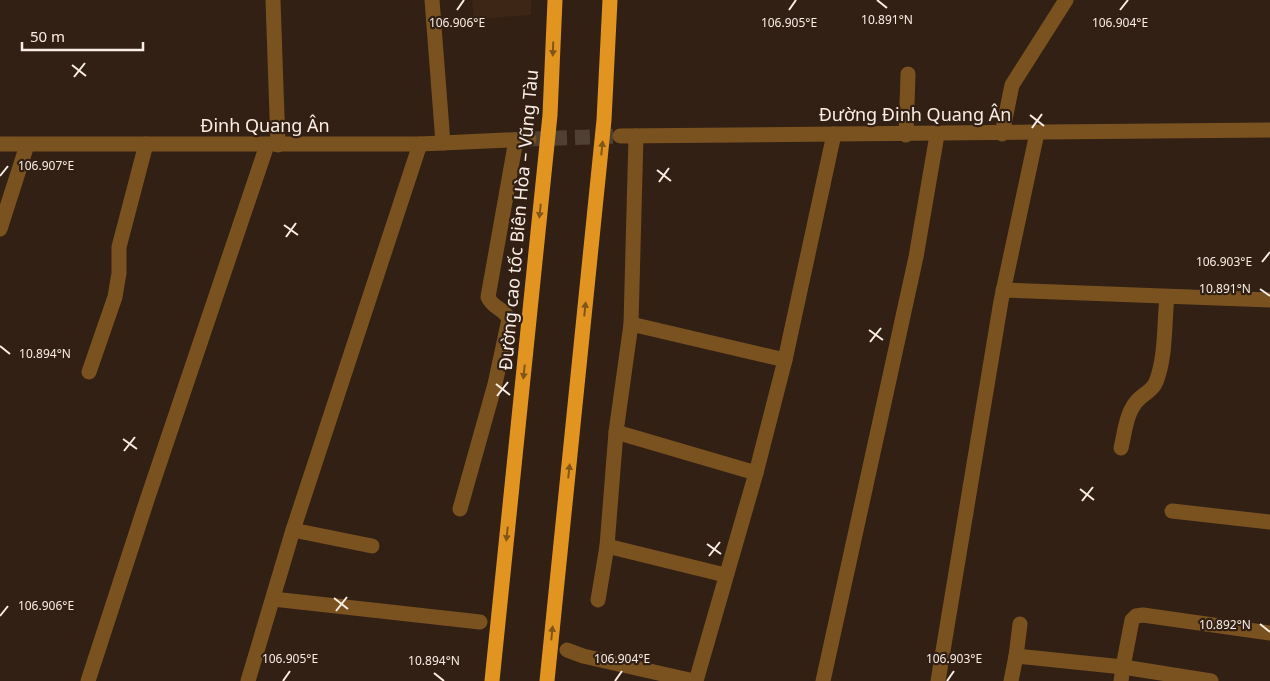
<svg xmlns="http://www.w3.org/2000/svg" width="1270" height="681" viewBox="0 0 1270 681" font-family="'Noto Sans',sans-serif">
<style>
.built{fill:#3e2616}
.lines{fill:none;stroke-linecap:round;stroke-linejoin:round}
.minor-tunnel{stroke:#503f33;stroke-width:15;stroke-dasharray:15 8;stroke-linecap:butt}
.minor{stroke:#795220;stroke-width:15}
.highway{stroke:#e29421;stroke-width:15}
.oneway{fill:#81541a}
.ticks{fill:none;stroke:#f9ede5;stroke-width:2}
.labels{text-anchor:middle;stroke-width:4.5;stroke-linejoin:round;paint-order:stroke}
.street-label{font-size:18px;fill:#f9ede5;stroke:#322014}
.ticks-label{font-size:12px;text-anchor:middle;fill:#f9ede5;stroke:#322014;stroke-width:4.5;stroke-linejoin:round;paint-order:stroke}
</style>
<rect width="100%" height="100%" fill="#322014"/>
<polygon class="built" points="472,0 531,0 531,15 474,19"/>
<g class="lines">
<polyline class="minor-tunnel" points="529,139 620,136"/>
<g class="minor">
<polyline points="273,0 278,145"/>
<polyline points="432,0 443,143"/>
<polyline points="1002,134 1012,85 1066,0"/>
<polyline points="906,135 908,74"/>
<polyline points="620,136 1270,130"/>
<polyline points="0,144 420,144 529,139"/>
<polyline points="0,229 27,145"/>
<polyline points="1003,290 1270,300"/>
<polyline points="631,324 636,136"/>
<polyline points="89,372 115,297 119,273 119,247 146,144"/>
<polyline points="616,432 756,473 785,360 834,134"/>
<path d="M 1121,448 C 1125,432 1126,410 1140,398 C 1146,392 1152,391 1156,382 C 1166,357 1164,324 1167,297"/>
<path d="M 460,509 L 495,384 L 509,319 C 504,308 492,308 488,297 L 516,140"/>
<polyline points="1172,511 1270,522"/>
<polyline points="293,530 372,546"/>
<polyline points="607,546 725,575"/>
<polyline points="273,599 480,622"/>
<polyline points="598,600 607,546 616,432 631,324 785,360"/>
<polyline points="567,650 583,656 694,681"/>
<polyline points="1016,656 1020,624"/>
<polyline points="88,681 146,503 267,145"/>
<polyline points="248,681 293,530 420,144"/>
<polyline points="696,681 756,473"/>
<polyline points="823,681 916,257 937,135"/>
<polyline points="938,681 1001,301 1037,133"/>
<polyline points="1011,681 1016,656 1123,667 1132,620 1136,616 1143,615 1270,633"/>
<polyline points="1121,681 1123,667 1211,681"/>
</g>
<g class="highway">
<polyline points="492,681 550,115 555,0"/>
<polyline points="547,681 604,120 610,0"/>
</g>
</g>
<defs><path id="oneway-solid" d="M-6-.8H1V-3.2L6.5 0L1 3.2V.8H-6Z" transform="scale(1.25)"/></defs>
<g class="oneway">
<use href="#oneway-solid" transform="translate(553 49) rotate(92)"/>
<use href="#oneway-solid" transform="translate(602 148) rotate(-84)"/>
<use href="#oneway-solid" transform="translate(540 211) rotate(96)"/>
<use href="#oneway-solid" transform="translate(585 309) rotate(-84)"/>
<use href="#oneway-solid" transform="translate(524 372) rotate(96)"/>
<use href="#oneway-solid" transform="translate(569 471) rotate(-84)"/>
<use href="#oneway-solid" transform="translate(507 534) rotate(96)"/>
<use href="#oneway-solid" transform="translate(552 633) rotate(-84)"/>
</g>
<path class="ticks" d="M 877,0 L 887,8M 457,10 L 464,0M 789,10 L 796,0M 1120,10 L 1128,0M 72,65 L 86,76M 74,77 L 85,63M 1030,115 L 1044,126M 1032,128 L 1042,114M 657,170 L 671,181M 0,176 L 8,166M 659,182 L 669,168M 284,225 L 298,235M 286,237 L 296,223M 1262,262 L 1270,252M 1260,289 L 1270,296M 869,330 L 883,340M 870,342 L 881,328M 0,346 L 10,354M 496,384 L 510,395M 497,396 L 508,382M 123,439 L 137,449M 124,451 L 135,437M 1080,489 L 1094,500M 1082,501 L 1093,487M 707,544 L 721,554M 709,556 L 720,542M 334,598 L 348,609M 336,611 L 347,597M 0,616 L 8,606M 1260,624 L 1270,632M 434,673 L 444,681M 283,681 L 290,671M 615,681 L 622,671M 947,681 L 954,671"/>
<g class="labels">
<g class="street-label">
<text x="915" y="121">Đường Đinh Quang Ân</text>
<text x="265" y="132">Đinh Quang Ân</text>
<text transform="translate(519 220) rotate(-85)" y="6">Đường cao tốc Biên Hòa – Vũng Tàu</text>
</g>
</g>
<g class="ticks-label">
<text x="887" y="24">10.891°N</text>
<text x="457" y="27">106.906°E</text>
<text x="789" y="27">106.905°E</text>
<text x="1120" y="27">106.904°E</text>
<text x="46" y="170">106.907°E</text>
<text x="1224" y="266">106.903°E</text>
<text x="1225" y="293">10.891°N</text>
<text x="45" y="358">10.894°N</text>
<text x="46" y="610">106.906°E</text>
<text x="1225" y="629">10.892°N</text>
<text x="290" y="663">106.905°E</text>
<text x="622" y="663">106.904°E</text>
<text x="954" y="663">106.903°E</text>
<text x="434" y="665">10.894°N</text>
</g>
<path d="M22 42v8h121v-8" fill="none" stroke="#f9ede5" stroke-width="2.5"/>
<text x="30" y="42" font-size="15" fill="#f9ede5" stroke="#322014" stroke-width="4" paint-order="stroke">50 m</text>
</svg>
